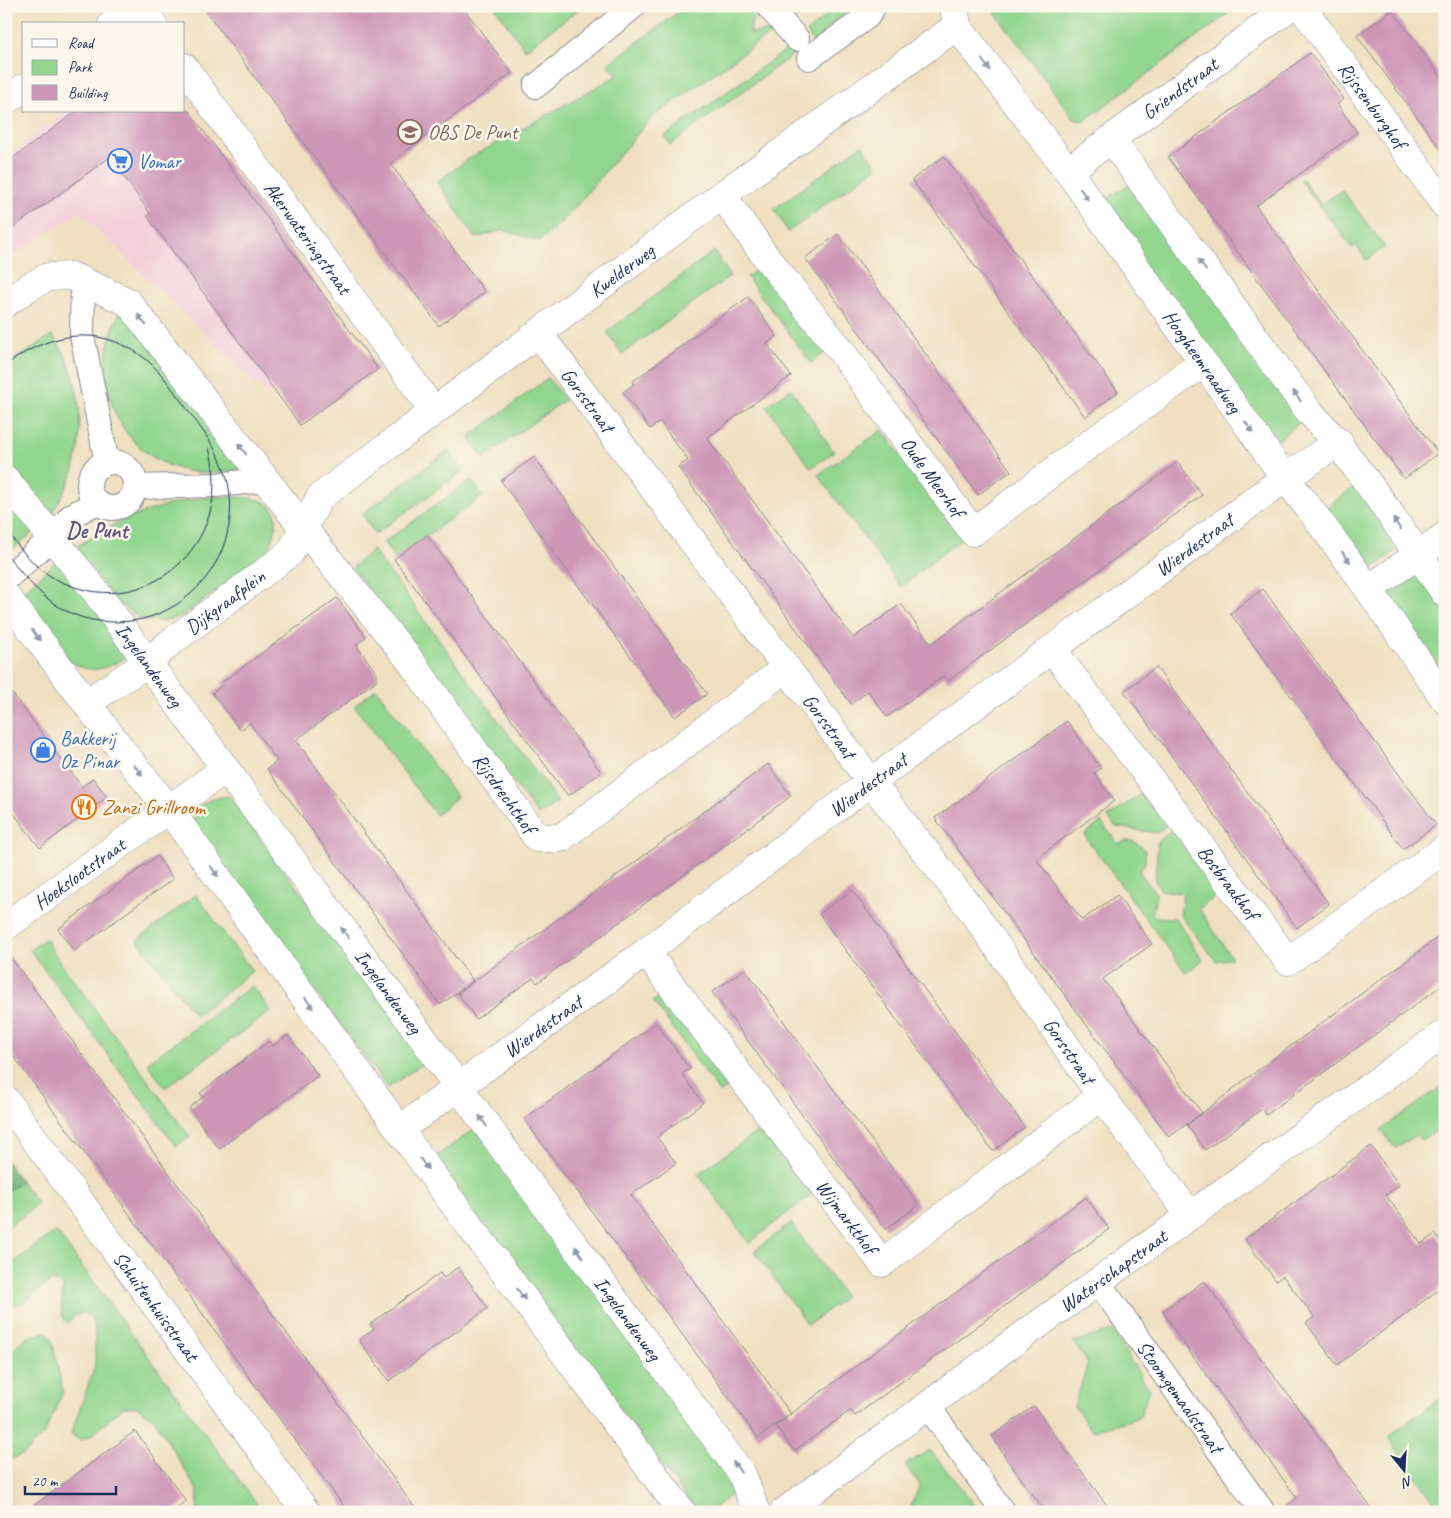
<svg xmlns="http://www.w3.org/2000/svg" width="1451" height="1518" viewBox="0 0 1451 1518" font-family="Caveat,sans-serif">
<style>
.built{fill:#f5cfdb}
.green{fill:#92d68f;stroke:#568276}
.forest{fill:#75b77a;stroke:#48736c}
.building{fill:#ce97b7}
.lines{fill:none;stroke-linecap:round;stroke-linejoin:round}
.pedestrian-casing{stroke:#868890;stroke-width:26}
.minor-casing{stroke:#868890;stroke-width:29}
.pedestrian{stroke:#fff;stroke-width:24}
.minor{stroke:#fff;stroke-width:28}
.tram{stroke:#1b2f5e;stroke-width:1}
.oneway{fill:#8d97ae}
.labels{text-anchor:middle;stroke-width:5;stroke-linejoin:round;paint-order:stroke}
.street-label{font-size:20px;fill:#1b2f5e;stroke:#fbf7ec}
.education-label{font-size:20px;fill:#785e54;stroke:#fbf7ec;text-anchor:start}
.shop-label{font-size:20px;fill:#366cbe;stroke:#fbf7ec;text-anchor:start}
.food-label{font-size:20px;fill:#c56008;stroke:#fbf7ec;text-anchor:start}
.quarter-label{font-size:22px;font-weight:bold;fill:#5a537d;stroke:#fbf7ec}
</style>
<rect width="100%" height="100%" fill="#fbf7ec"/>
<filter id="ink" filterUnits="userSpaceOnUse"><feTurbulence type="fractalNoise" baseFrequency=".02" numOctaves="2"/><feDisplacementMap in="SourceGraphic" scale="10" xChannelSelector="R" yChannelSelector="G"/><feConvolveMatrix kernelMatrix="1 2 1 2 8 2 1 2 1" color-interpolation-filters="sRGB"/></filter>
<filter id="wash" filterUnits="userSpaceOnUse"><feTurbulence type="fractalNoise" baseFrequency=".0096" numOctaves="4" result="noise"/><feDisplacementMap in="SourceGraphic" scale="20" xChannelSelector="R" yChannelSelector="G"/><feGaussianBlur stdDeviation="1.12" result="paint"/><feColorMatrix in="noise" values="0 0 0 0 0 0 0 0 0 0 0 0 0 0 0 0 0 1.4 0 .05"/><feComposite in="paint" operator="in"/></filter>
<g filter="url(#wash)">
<rect width="100%" height="100%" fill="#f0e0c1"/>
<polygon class="built" points="68,111 153,111 328,353 268,395 79,212 6,260 6,156"/>
<g class="green">
<polygon points="494,6 583,6 525,50"/>
<polygon points="687,6 746,6 753,16 750,33 774,31 651,118 563,221 539,241 503,230 476,238 437,182 468,159 618,75 608,64"/>
<polygon points="786,6 812,6 795,20"/>
<polygon points="834,6 853,6 813,42 807,32 826,16"/>
<polygon points="992,6 1239,6 1084,121 1074,119 994,11"/>
<polygon points="789,48 794,54 670,145 665,136"/>
<polygon points="862,145 877,167 788,232 774,209"/>
<polygon points="1302,179 1321,205 1342,190 1385,247 1366,260 1356,245 1352,248 1300,180"/>
<polygon points="1132,182 1305,418 1273,444 1099,205"/>
<polygon points="714,251 730,276 622,354 607,332"/>
<polygon points="763,266 827,351 811,363 747,277"/>
<path d="M 121,310 L 243,468 C 143,496 74,399 121,310 Z"/>
<path d="M 52,335 C 81,371 86,429 73,472 C 68,487 59,500 52,514 L 19,477 L 6,468 L 6,366 Z"/>
<polygon points="548,378 565,400 483,458 469,437"/>
<polygon points="791,389 834,452 811,468 766,406"/>
<polygon points="882,430 962,538 901,587 818,475"/>
<polygon points="449,450 463,471 375,534 362,514"/>
<polygon points="471,480 483,496 394,559 384,542"/>
<polygon points="1356,486 1400,548 1369,571 1322,510"/>
<polygon points="6,492 37,529 6,555"/>
<path d="M 208,497 C 223,497 253,495 266,503 C 286,514 272,546 262,559 L 180,617 L 162,621 L 143,620 L 117,602 L 75,548 C 116,519 158,505 208,497 Z"/>
<polygon points="373,550 558,802 538,815 352,567"/>
<path d="M 59,559 L 128,656 C 109,668 90,676 70,661 L 21,593 Z"/>
<polygon points="1420,570 1445,606 1445,676 1385,595"/>
<polygon points="376,689 457,797 436,815 354,706"/>
<polygon points="1148,789 1173,820 1157,833 1116,827 1108,817"/>
<path d="M 229,796 L 426,1061 L 388,1088 L 195,830 C 187,806 210,798 229,796 Z"/>
<path d="M 1101,822 L 1118,844 C 1129,838 1138,841 1145,851 L 1145,863 L 1139,871 L 1156,894 L 1152,917 L 1175,918 L 1203,960 L 1186,973 L 1084,835 Z"/>
<polygon points="1177,826 1225,889 1199,909 1232,958 1216,961 1180,915 1183,893 1161,890 1155,880 1158,841"/>
<polygon points="196,895 252,971 196,1016 137,940"/>
<polygon points="45,939 58,959 190,1137 176,1146 30,950"/>
<polygon points="252,986 271,1011 165,1088 147,1063"/>
<polygon points="666,993 734,1083 720,1093 653,1001"/>
<polygon points="1445,1084 1445,1126 1421,1140 1416,1135 1395,1148 1381,1130"/>
<polygon points="764,1127 812,1194 749,1243 698,1174"/>
<polygon points="476,1128 739,1489 708,1512 697,1512 434,1158"/>
<polygon points="21,1181 38,1204 6,1229 6,1192"/>
<polygon points="791,1223 845,1297 808,1325 754,1251"/>
<path d="M 56,1231 L 263,1512 L 197,1512 L 198,1492 L 154,1418 L 137,1407 L 123,1407 L 92,1435 L 80,1440 L 71,1434 L 95,1366 L 95,1327 L 91,1317 L 83,1313 L 74,1316 L 68,1323 C 56,1315 64,1296 63,1284 L 51,1281 L 22,1303 L 6,1307 L 6,1268 Z"/>
<polygon points="1112,1331 1149,1389 1140,1417 1092,1431 1074,1406 1088,1363 1073,1342"/>
<polygon points="46,1332 52,1340 63,1392 44,1434 24,1454 6,1461 6,1358 25,1338"/>
<polygon points="1445,1395 1445,1512 1441,1512 1388,1437"/>
<polygon points="930,1450 979,1510 978,1512 908,1512 920,1485 905,1465"/>
</g>
<polygon class="forest" points="6,1161 21,1181 6,1191"/>
<g id="blocks">
<g class="building">
<polygon points="202,6 462,6 512,73 390,163 485,292 439,326"/>
<polygon points="1392,10 1445,82 1445,155 1357,36"/>
<polygon points="1310,53 1344,99 1337,104 1357,132 1256,206 1438,453 1404,479 1168,157"/>
<polygon points="77,111 189,111 378,369 300,425 147,216 150,213 110,157 6,233 6,163"/>
<polygon points="944,156 1118,392 1085,417 912,180"/>
<polygon points="838,234 1011,471 978,495 805,258"/>
<polygon points="748,297 777,336 767,344 791,376 707,438 853,638 901,604 931,644 1178,462 1202,495 948,681 944,676 887,717 868,691 851,704 678,467 688,460 660,422 650,429 623,392 634,384 632,382"/>
<polygon points="534,457 707,694 675,717 501,481"/>
<polygon points="427,535 601,772 568,796 394,559"/>
<polygon points="1263,589 1436,825 1403,849 1230,613"/>
<polygon points="337,598 366,637 356,645 376,672 376,681 296,740 473,981 440,1005 267,769 277,761 250,723 240,730 212,693 223,685 221,683"/>
<polygon points="1156,667 1329,904 1297,928 1124,691"/>
<polygon points="6,685 82,787 93,778 107,797 40,848 6,803"/>
<polygon points="1067,721 1101,768 1094,773 1114,801 1036,859 1082,920 1117,895 1152,944 1103,979 1202,1113 1169,1137 935,818"/>
<polygon points="768,764 791,796 537,983 533,978 476,1019 458,993"/>
<polygon points="157,856 173,879 74,951 58,929"/>
<polygon points="852,890 1025,1127 993,1151 819,914"/>
<polygon points="1445,932 1445,983 1266,1115 1262,1109 1205,1150 1187,1125 1242,1082"/>
<polygon points="6,951 172,1177 418,1512 348,1512 6,1046"/>
<polygon points="745,969 919,1205 886,1229 712,992"/>
<polygon points="656,1023 690,1069 682,1074 703,1103 657,1137 676,1163 631,1195 791,1414 1086,1197 1109,1229 855,1416 851,1410 794,1451 776,1426 791,1414 758,1438 524,1119"/>
<polygon points="288,1035 318,1076 219,1149 189,1108 203,1097 200,1093 269,1041 273,1046"/>
<polygon points="1371,1146 1399,1185 1386,1195 1421,1244 1435,1234 1445,1247 1445,1285 1337,1365 1306,1323 1314,1317 1283,1276 1276,1281 1245,1239"/>
<polygon points="458,1267 488,1308 389,1381 359,1340 374,1329 370,1324 440,1273 444,1278"/>
<polygon points="1204,1281 1245,1336 1374,1512 1278,1512 1297,1498 1178,1336 1163,1311"/>
<polygon points="1034,1406 1074,1461 1112,1512 1046,1512 1007,1460 992,1436"/>
<polygon points="135,1431 186,1501 171,1512 25,1512"/>
</g>
</g>
</g>
<g filter="url(#ink)">
<use href="#blocks" fill-opacity="0" stroke="#868890" stroke-width="1"/>
<g class="lines">
<defs>
<g id="pedestrian">
<polyline points="768,6 797,39"/>
<polyline points="809,58 867,17 874,6"/>
<polyline points="536,86 634,6"/>
<polyline points="83,280 82,335 107,463"/>
<circle cx="112" cy="485" r="23"/>
<polyline points="135,487 215,485 266,480"/>
<polyline points="6,579 53,537 71,516 97,502"/>
<path id="s1" d="M 1098,1282 L 1263,1512"/>
<polyline points="928,1406 1003,1512"/>
</g>
<g id="minor">
<polyline points="140,6 153,24"/>
<path id="s2" d="M 954,6 L 957,26 L 1068,171 L 1285,478 C 1343,549 1393,625 1445,700"/>
<path id="s3" d="M 1301,6 L 1445,205"/>
<polyline points="112,24 136,6"/>
<path id="s4" d="M 184,67 L 433,410"/>
<polyline points="6,100 24,88"/>
<path d="M 1111,139 L 1307,409 C 1360,465 1400,530 1445,593"/>
<path id="s5" d="M 1068,171 L 1291,6"/>
<path id="s6" d="M 722,195 L 766,257 L 838,347 L 973,532 L 1091,443 L 1203,363"/>
<path id="s7" d="M 6,303 L 29,287 L 48,277 L 71,276 L 128,302 L 304,529 L 409,659 L 537,838 L 561,838 L 786,668"/>
<path id="s8" d="M 539,334 L 871,782 L 973,912 L 1101,1096 L 1190,1215"/>
<path id="s9" d="M 6,480 L 96,592 L 742,1474 L 756,1512"/>
<polyline points="1369,589 1445,536"/>
<polyline points="6,596 120,748 168,808 430,1172 682,1512"/>
<path id="s10" d="M 1052,649 L 1288,961 L 1445,849"/>
<path id="s11" d="M 88,702 L 147,663 L 171,642 L 290,553 L 320,497 L 722,195 L 957,26"/>
<path id="s12" d="M 6,926 L 225,769"/>
<path id="s13" d="M 646,952 L 882,1263 L 1101,1096"/>
<path id="s14" d="M 6,1100 L 306,1512"/>
<path id="s15" d="M 400,1129 L 646,952 L 871,782 L 1285,478 L 1339,442"/>
<path id="s16" d="M 784,1512 L 1004,1349 L 1445,1033"/>
</g>
</defs>
<use href="#pedestrian" class="pedestrian-casing"/>
<use href="#minor" class="minor-casing"/>
<use href="#pedestrian" class="pedestrian"/>
<use href="#minor" class="minor"/>
<g class="tram">
<path d="M 6,365 C 51,331 102,323 148,361 C 162,373 173,390 184,405 C 199,426 217,447 225,472 C 247,539 201,612 131,621 C 71,628 39,598 6,553"/>
<path d="M 6,530 C 20,548 33,567 54,578 C 143,627 237,544 209,448"/>
</g>
</g>
<defs><path id="oneway-solid" d="M-6-.8H1V-3.2L6.5 0L1 3.2V.8H-6Z" transform="scale(1.25)"/></defs>
<g class="oneway">
<use href="#oneway-solid" transform="translate(986 65) rotate(53)"/>
<use href="#oneway-solid" transform="translate(1084 194) rotate(55)"/>
<use href="#oneway-solid" transform="translate(1202 265) rotate(-126)"/>
<use href="#oneway-solid" transform="translate(142 320) rotate(-128)"/>
<use href="#oneway-solid" transform="translate(1297 396) rotate(-126)"/>
<use href="#oneway-solid" transform="translate(1249 427) rotate(55)"/>
<use href="#oneway-solid" transform="translate(242 449) rotate(-128)"/>
<use href="#oneway-solid" transform="translate(1397 524) rotate(-124)"/>
<use href="#oneway-solid" transform="translate(1346 557) rotate(54)"/>
<use href="#oneway-solid" transform="translate(36 635) rotate(53)"/>
<use href="#oneway-solid" transform="translate(138 770) rotate(51)"/>
<use href="#oneway-solid" transform="translate(214 871) rotate(54)"/>
<use href="#oneway-solid" transform="translate(345 933) rotate(-126)"/>
<use href="#oneway-solid" transform="translate(309 1003) rotate(54)"/>
<use href="#oneway-solid" transform="translate(483 1121) rotate(-126)"/>
<use href="#oneway-solid" transform="translate(424 1164) rotate(54)"/>
<use href="#oneway-solid" transform="translate(579 1252) rotate(-126)"/>
<use href="#oneway-solid" transform="translate(521 1294) rotate(53)"/>
<use href="#oneway-solid" transform="translate(737 1467) rotate(-126)"/>
</g>
</g>
<defs>
<symbol id="school-ring" viewBox="-11 -11 22 22"><circle r="9.5" fill="#fbf7ec" stroke="#8d6e63" stroke-width="1.5"/><path d="M0-5L7-2L0 1L-7-2ZM-4 1L0 2.5L4 1V4Q0 6-4 4Z" fill="#8d6e63"/></symbol>
<symbol id="supermarket-ring" viewBox="-11 -11 22 22"><circle r="9.5" fill="#fbf7ec" stroke="#3f7fe0" stroke-width="1.5"/><path d="M-6-5.5h2.5l.6 2H6L4.5 2H-2.5L-4.4-4H-6ZM-1.5 3.2a1.3 1.3 0 1 0 .1 0ZM3 3.2a1.3 1.3 0 1 0 .1 0Z" fill="#3f7fe0"/></symbol>
<symbol id="shop-ring" viewBox="-11 -11 22 22"><circle r="9.5" fill="#fbf7ec" stroke="#3f7fe0" stroke-width="1.5"/><path d="M-5-2.5h2.3a2.7 3.5 0 0 1 5.4 0H5L5.5 6h-11ZM-1.5-2.5h3a1.5 2.3 0 0 0-3 0Z" fill="#3f7fe0"/></symbol>
<symbol id="restaurant-ring" viewBox="-11 -11 22 22"><circle r="9.5" fill="#fbf7ec" stroke="#e8710a" stroke-width="1.5"/><path d="M-5-6h1v4h1v-4h1v4h1v-4h1v5L-1.5 .5V6h-2V.5L-5-1ZM5-6V6H3V1.5H1.5Q1.5-4 5-6Z" fill="#e8710a"/></symbol>
</defs>
<g fill-rule="evenodd">
<use href="#school-ring" x="396" y="118" width="28" height="28"/>
<use href="#supermarket-ring" x="106" y="147" width="28" height="28"/>
<use href="#shop-ring" x="29" y="736" width="28" height="28"/>
<use href="#restaurant-ring" x="70" y="793" width="28" height="28"/>
</g>
<g class="labels">
<g class="street-label">
<text dy="7" stroke="none"><textPath href="#s5" startOffset="139">Griendstraat</textPath></text>
<text dy="7" stroke="none"><textPath href="#s3" startOffset="122">Rijssenburghof</textPath></text>
<text dy="7" stroke="none"><textPath href="#s4" startOffset="211">Akerwateringstraat</textPath></text>
<text dy="7" stroke="none"><textPath href="#s11" startOffset="692">Kwelderweg</textPath></text>
<text dy="7" stroke="none"><textPath href="#s2" startOffset="436">Hoogheemraadweg</textPath></text>
<text dy="7" stroke="none"><textPath href="#s8" startOffset="82">Gorsstraat</textPath></text>
<text dy="7" stroke="none"><textPath href="#s6" startOffset="352">Oude Meerhof</textPath></text>
<text dy="7" stroke="none"><textPath href="#s15" startOffset="986">Wierdestraat</textPath></text>
<text dy="7" stroke="none"><textPath href="#s11" startOffset="170">Dijkgraafplein</textPath></text>
<text dy="7" stroke="none"><textPath href="#s9" startOffset="234">Ingelandenweg</textPath></text>
<text dy="7" stroke="none"><textPath href="#s8" startOffset="488">Gorsstraat</textPath></text>
<text dy="7" stroke="none"><textPath href="#s15" startOffset="581">Wierdestraat</textPath></text>
<text dy="7" stroke="none"><textPath href="#s7" startOffset="754">Rijsdrechthof</textPath></text>
<text dy="7" stroke="none"><textPath href="#s12" startOffset="90">Hoekslootstraat</textPath></text>
<text dy="7" stroke="none"><textPath href="#s10" startOffset="292">Bosbraakhof</textPath></text>
<text dy="7" stroke="none"><textPath href="#s9" startOffset="639">Ingelandenweg</textPath></text>
<text dy="7" stroke="none"><textPath href="#s15" startOffset="176">Wierdestraat</textPath></text>
<text dy="7" stroke="none"><textPath href="#s8" startOffset="892">Gorsstraat</textPath></text>
<text dy="7" stroke="none"><textPath href="#s13" startOffset="332">Wijmarkthof</textPath></text>
<text dy="7" stroke="none"><textPath href="#s16" startOffset="408">Waterschapstraat</textPath></text>
<text dy="7" stroke="none"><textPath href="#s14" startOffset="255">Schuitenhuisstraat</textPath></text>
<text dy="7" stroke="none"><textPath href="#s9" startOffset="1044">Ingelandenweg</textPath></text>
<text dy="7" stroke="none"><textPath href="#s1" startOffset="141">Stoomgemaalstraat</textPath></text>
</g>
<g class="education-label">
<text x="428" y="139">OBS De Punt</text>
</g>
<g class="shop-label">
<text x="138" y="168">Vomar</text>
<text x="60" y="745">Bakkerij<tspan x="60" dy="23">Oz Pinar</tspan></text>
</g>
<g class="food-label">
<text x="102" y="814">Zanzi Grillroom</text>
</g>
<g class="quarter-label">
<text x="97" y="538">De Punt</text>
</g>
</g>
<rect width="1451" height="1518" fill="none" stroke="#fbf7ec" stroke-width="25"/>
<rect x="22" y="22" width="162" height="90" fill="#fbf7ec" stroke="#a1a7b3"/>
<rect x="32" y="39" width="25" height="8" fill="#ffffff" stroke="#a1a7b3"/>
<text x="68" y="48" font-size="15" fill="#1b2f5e">Road</text>
<rect x="32" y="60" width="25" height="15" fill="#92d68f" stroke="#a1a7b3"/>
<text x="68" y="72" font-size="15" fill="#1b2f5e">Park</text>
<rect x="32" y="85" width="25" height="15" fill="#ce97b7" stroke="#a1a7b3"/>
<text x="68" y="98" font-size="15" fill="#1b2f5e">Building</text>
<g transform="translate(1404 1470) rotate(162)" stroke="#fbf7ec" stroke-width="4" paint-order="stroke">
<path d="M0-4L9 19L0 12L-9 19Z" fill="#1b2f5e"/>
<text y="-8" font-size="14" font-weight="bold" text-anchor="middle" fill="#1b2f5e">N</text>
</g>
<path d="M25 1486v8h91v-8" fill="none" stroke="#1b2f5e" stroke-width="2.5"/>
<text x="32" y="1486" font-size="15" fill="#1b2f5e" stroke="#fbf7ec" stroke-width="4" paint-order="stroke">20 m</text>
</svg>
